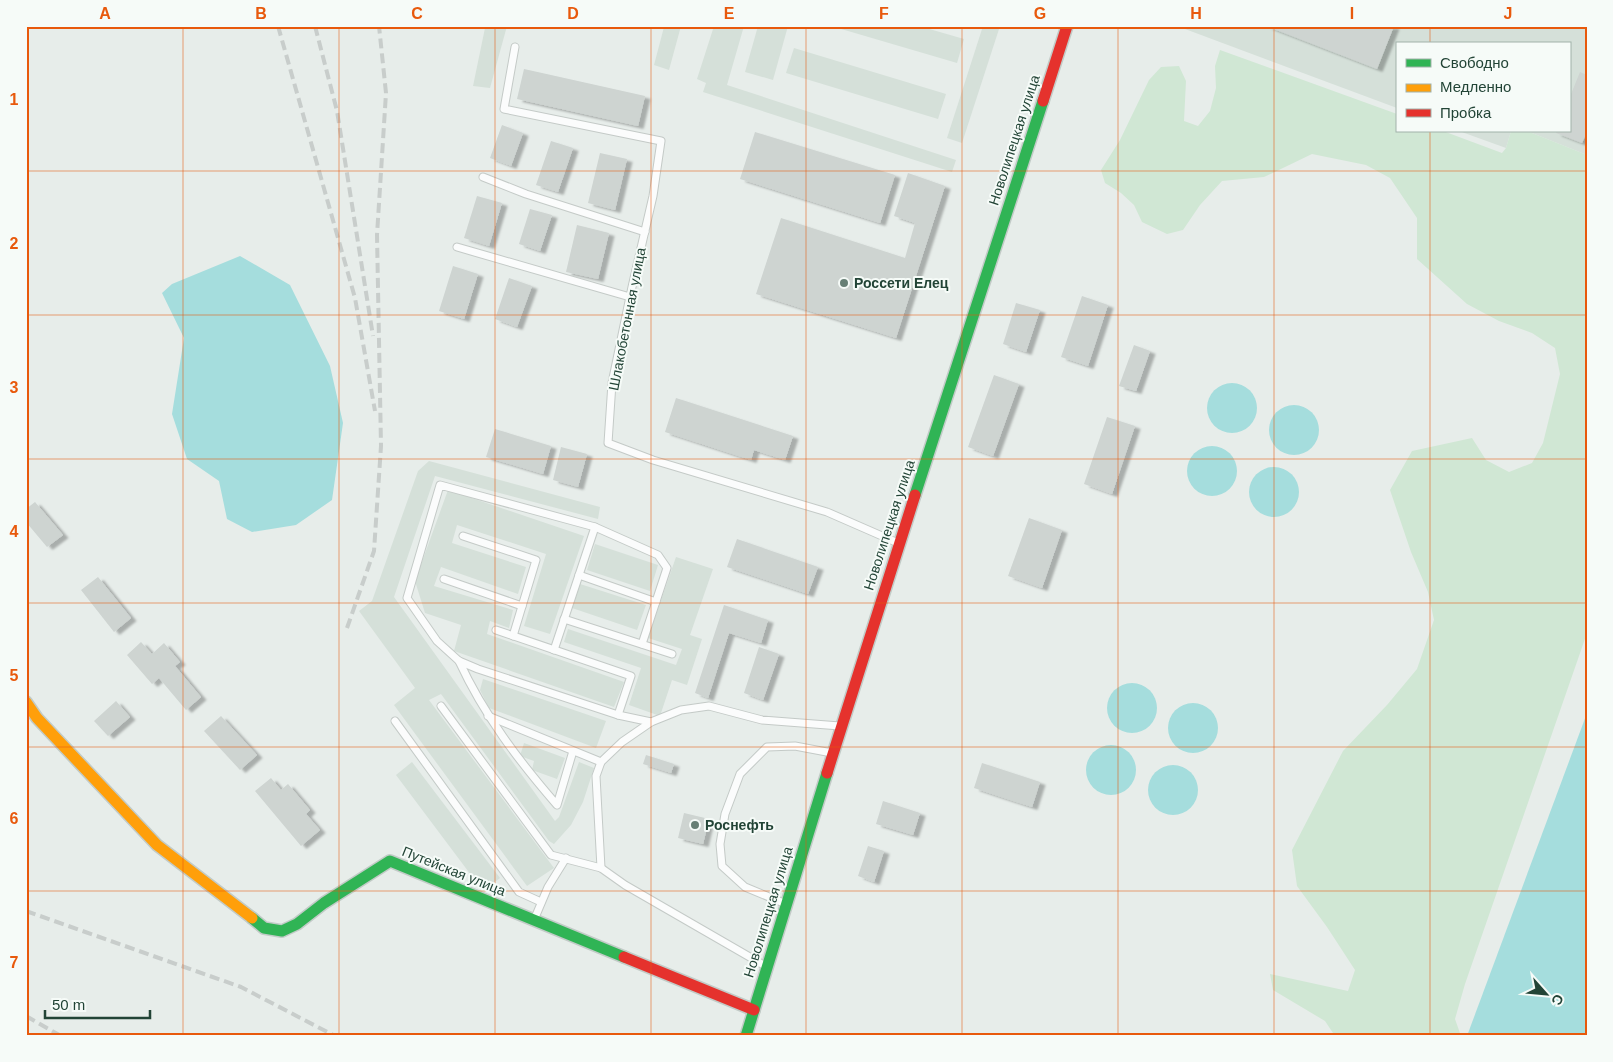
<svg xmlns="http://www.w3.org/2000/svg" width="1613" height="1062" viewBox="0 0 1613 1062" font-family="Helvetica,sans-serif">
<style>
.built{fill:#d5e0d9}
.green{fill:#d0e7d4}
.water{fill:#a5dddd}
.building{fill:#ced4d1;filter:url(#shadow)}
.lines{fill:none;stroke-linecap:round;stroke-linejoin:round}
.lane-casing{stroke:#c4cac7;stroke-width:9}
.fast-casing{stroke:#c2cbc7;stroke-width:14}
.slow-casing{stroke:#c2cbc7;stroke-width:14}
.jam-casing{stroke:#c2cbc7;stroke-width:14}
.lane{stroke:#fbfcfc;stroke-width:7}
.fast{stroke:#30b455;stroke-width:11}
.slow{stroke:#ff9f0a;stroke-width:11}
.jam{stroke:#e5322d;stroke-width:11}
.rail{stroke:#c8cdcb;stroke-width:4;stroke-dasharray:10 5;stroke-linecap:butt}
.grid{fill:none;stroke:#e8590c;stroke-width:1;stroke-opacity:0.55}
.poi-dot{fill:#677f75;stroke:#f6fbf8;stroke-width:2}
.labels{text-anchor:middle;stroke-width:4;stroke-linejoin:round;paint-order:stroke}
.street-label{font-size:14px;fill:#224436;stroke:#f6fbf8}
.poi-label{font-size:14px;font-weight:bold;fill:#224436;stroke:#f6fbf8;text-anchor:start}
.neatline{fill:none;stroke:#e8590c;stroke-width:2}
.grid-label{font-size:16px;text-anchor:middle;font-weight:bold;fill:#e8590c}
</style>
<defs>
<filter id="shadow"><feDropShadow dx="5.5" dy="3" stdDeviation="1" flood-color="#0004"/></filter>
</defs>
<rect width="100%" height="100%" fill="#e7edea"/>
<g class="built">
<polygon points="480,26 507,26 490,88 473,86 485,28"/>
<polygon points="661,26 681,26 669,70 654,65 664,27"/>
<polygon points="714,26 744,26 727,85 956,160 952,172 703,92 706,83 697,79"/>
<polygon points="758,26 788,26 773,80 745,72"/>
<polygon points="831,26 919,26 964,39 957,63"/>
<polygon points="983,26 1000,26 962,143 947,138"/>
<polygon points="1177,26 1587,26 1587,155 1527,131 1569,131 1569,44 1397,44 1397,108"/>
<polygon points="794,48 946,94 938,119 786,73"/>
<polygon points="1459,131 1511,131 1506,148"/>
<polygon points="429,461 600,507 598,519 435,476 394,597 555,821 559,817 579,762 594,768 583,802 571,825 554,844 549,841 441,694 429,700 554,868 527,886 394,705 415,688 359,611 372,601 418,471"/>
<polygon points="448,490 584,536 550,634 524,626 546,554 457,525 452,543 526,567 518,594 441,567 434,586 513,610 509,628 490,621 487,634 624,682 614,707 454,651 461,625 425,613 415,581"/>
<polygon points="595,544 658,565 650,591 587,570"/>
<polygon points="676,557 713,569 690,635 702,639 687,685 672,680 660,716 629,705 641,668 564,642 568,629 676,665 682,649 648,638"/>
<polygon points="580,584 646,605 637,630 572,608"/>
<polygon points="483,679 606,721 596,748 489,708 480,690"/>
<polygon points="524,743 565,758 557,779 532,770 534,761 520,756"/>
<polygon points="412,762 500,878 483,891 396,775"/>
</g>
<polygon class="green" points="1220,50 1397,114 1397,131 1443,131 1502,153 1506,148 1511,131 1527,131 1587,155 1587,633 1465,984 1455,1019 1461,1036 1335,1036 1325,1021 1273,990 1270,974 1348,991 1355,970 1327,927 1297,886 1292,850 1343,751 1387,705 1417,669 1434,620 1428,592 1411,552 1390,490 1412,451 1472,438 1486,460 1509,472 1532,463 1543,443 1560,374 1555,348 1532,333 1499,321 1467,304 1417,259 1417,218 1390,178 1366,165 1312,154 1264,177 1222,181 1200,205 1183,230 1167,234 1142,222 1134,205 1121,193 1105,183 1101,170 1120,140 1149,80 1161,67 1179,66 1186,81 1184,121 1198,126 1210,111 1216,88 1215,66"/>
<g class="water">
<polygon points="240,256 290,285 330,366 343,423 332,500 296,525 252,532 227,519 219,481 187,459 172,414 184,338 162,293 172,284"/>
<circle cx="1232" cy="408" r="25"/>
<circle cx="1294" cy="430" r="25"/>
<circle cx="1212" cy="471" r="25"/>
<circle cx="1274" cy="492" r="25"/>
<circle cx="1132" cy="708" r="25"/>
<circle cx="1193" cy="728" r="25"/>
<polygon points="1587,713 1587,1036 1467,1036"/>
<circle cx="1111" cy="770" r="25"/>
<circle cx="1173" cy="790" r="25"/>
</g>
<g class="building">
<polygon points="1266,26 1394,26 1377,69"/>
<polygon points="524,69 645,96 638,126 517,99"/>
<polygon points="1580,72 1587,75 1587,132 1582,143 1556,133 1557,131 1569,131 1569,99"/>
<polygon points="502,125 523,133 511,166 490,158"/>
<polygon points="755,132 895,175 880,223 740,179"/>
<polygon points="551,141 573,148 558,192 536,185"/>
<polygon points="600,153 627,159 615,210 588,203"/>
<polygon points="908,173 945,186 896,338 756,294 781,218 905,258 915,223 894,216"/>
<polygon points="477,196 502,203 489,246 464,238"/>
<polygon points="530,209 552,215 540,251 519,244"/>
<polygon points="577,225 609,233 598,279 566,272"/>
<polygon points="453,266 478,274 464,319 439,311"/>
<polygon points="509,278 532,286 517,327 495,319"/>
<polygon points="1082,296 1108,305 1088,366 1061,357"/>
<polygon points="1016,303 1040,310 1026,352 1003,344"/>
<polygon points="1134,345 1150,351 1136,391 1119,386"/>
<polygon points="994,375 1019,384 993,456 968,447"/>
<polygon points="676,398 793,436 785,460 754,450 751,460 665,432"/>
<polygon points="1107,417 1135,426 1112,494 1084,484"/>
<polygon points="495,429 551,446 543,474 486,457"/>
<polygon points="561,447 587,454 578,487 553,480"/>
<polygon points="35,502 63,535 47,547 26,522 26,509"/>
<polygon points="1029,518 1062,530 1042,588 1008,576"/>
<polygon points="737,539 818,567 808,594 727,567"/>
<polygon points="98,577 131,618 114,632 81,590"/>
<polygon points="724,605 768,620 761,643 729,633 708,698 695,693"/>
<polygon points="141,642 152,654 164,643 180,662 175,666 201,697 186,710 159,678 152,684 127,655"/>
<polygon points="759,647 779,654 763,700 744,693"/>
<polygon points="116,701 130,717 108,736 94,721"/>
<polygon points="221,716 257,755 240,770 204,731"/>
<polygon points="646,755 674,764 671,773 643,764"/>
<polygon points="982,763 1040,782 1032,807 974,788"/>
<polygon points="271,778 281,790 288,784 310,810 306,814 320,830 301,846 255,791"/>
<polygon points="883,801 920,813 913,835 876,824"/>
<polygon points="684,813 709,819 703,844 678,838"/>
<polygon points="868,846 884,851 874,882 858,876"/>
</g>
<g class="lines">
<defs>
<g id="lane">
<polyline points="515,47 504,109 661,141 653,196 632,287 612,383 608,443 653,460 827,512 898,543"/>
<polyline points="483,177 526,194 645,232"/>
<polyline points="457,247 630,297"/>
<polyline points="463,536 536,560 513,636"/>
<polyline points="579,575 656,602"/>
<polyline points="444,579 522,606"/>
<polyline points="564,619 672,654"/>
<polyline points="496,630 631,676 618,715"/>
<polyline points="642,644 667,568 658,555 595,527 440,485 407,598 437,641 459,661 478,669 618,715 651,722"/>
<polyline points="554,650 595,527"/>
<path d="M 459,661 C 484,715 518,760 557,805 L 573,751"/>
<polyline points="441,706 551,855 601,868 625,885 767,967"/>
<polyline points="488,716 601,762"/>
<polyline points="395,721 519,892 541,902"/>
<polyline points="601,868 596,776 601,762 622,742 651,722 681,710 709,706 762,720 840,726"/>
<polyline points="786,904 745,887 722,866 720,844 725,814 740,774 767,747 795,746 832,753"/>
<polyline points="534,920 548,887 566,858"/>
</g>
<g id="fast">
<polyline points="915,495 1043,101"/>
<polyline points="252,918 264,928 282,931 297,924 324,903 390,861 624,957"/>
<polyline points="746,1036 827,773"/>
</g>
<polyline id="slow" points="26,702 37,718 157,845 252,918"/>
<g id="jam">
<polyline points="1043,101 1067,26"/>
<polyline points="827,773 915,495"/>
<polyline points="624,957 754,1010"/>
</g>
</defs>
<use href="#lane" class="lane-casing"/>
<use href="#fast" class="fast-casing"/>
<use href="#slow" class="slow-casing"/>
<use href="#jam" class="jam-casing"/>
<use href="#lane" class="lane"/>
<use href="#fast" class="fast"/>
<use href="#slow" class="slow"/>
<use href="#jam" class="jam"/>
<g class="rail">
<polyline points="278,26 355,298 375,411"/>
<polyline points="315,26 337,111 373,336"/>
<polyline points="347,628 374,551 381,446 377,235 386,93 379,26"/>
<polyline points="26,911 241,987 335,1036"/>
<polyline points="26,1016 61,1036"/>
</g>
</g>
<path class="grid" d="M 183,26 L 183,1036M 339,26 L 339,1036M 495,26 L 495,1036M 651,26 L 651,1036M 806,26 L 806,1036M 962,26 L 962,1036M 1118,26 L 1118,1036M 1274,26 L 1274,1036M 1430,26 L 1430,44M 1430,131 L 1430,1036M 26,171 L 1587,171M 26,315 L 1587,315M 26,459 L 1587,459M 26,603 L 1587,603M 26,747 L 1587,747M 26,891 L 1587,891"/>
<g class="poi-dot">
<circle cx="844" cy="283" r="5"/>
<circle cx="695" cy="825" r="5"/>
</g>
<g class="labels">
<g class="street-label">
<text transform="translate(1014 140) rotate(-72)" y="5">Новолипецкая улица</text>
<text transform="translate(627 319) rotate(-79)" y="5">Шлакобетонная улица</text>
<text transform="translate(889 525) rotate(-72)" y="5">Новолипецкая улица</text>
<text transform="translate(454 871) rotate(22)" y="5">Путейская улица</text>
<text transform="translate(768 912) rotate(-73)" y="5">Новолипецкая улица</text>
</g>
<g class="poi-label">
<text x="854" y="288">Россети Елец</text>
<text x="705" y="830">Роснефть</text>
</g>
</g>
<rect width="1613" height="1062" fill="none" stroke="#f6fbf8" stroke-width="55"/>
<rect x="1396" y="42" width="175" height="90" fill="#f6fbf8" stroke="#a1b2aa"/>
<rect x="1406" y="59" width="25" height="8" fill="#30b455" stroke="#a1b2aa"/>
<text x="1440" y="68" font-size="15" fill="#224436">Свободно</text>
<rect x="1406" y="84" width="25" height="8" fill="#ff9f0a" stroke="#a1b2aa"/>
<text x="1440" y="92" font-size="15" fill="#224436">Медленно</text>
<rect x="1406" y="109" width="25" height="8" fill="#e5322d" stroke="#a1b2aa"/>
<text x="1440" y="118" font-size="15" fill="#224436">Пробка</text>
<g transform="translate(1546 994) rotate(117)" stroke="#f6fbf8" stroke-width="4" paint-order="stroke">
<path d="M0-4L9 19L0 12L-9 19Z" fill="#224436"/>
<text y="-8" font-size="14" font-weight="bold" text-anchor="middle" fill="#224436">С</text>
</g>
<path d="M45 1010v8h105v-8" fill="none" stroke="#224436" stroke-width="2.5"/>
<text x="52" y="1010" font-size="15" fill="#224436" stroke="#f6fbf8" stroke-width="4" paint-order="stroke">50 m</text>
<rect x="28" y="28" width="1558" height="1006" class="neatline"/>
<g class="grid-label">
<text x="105" y="19">A</text>
<text x="261" y="19">B</text>
<text x="417" y="19">C</text>
<text x="573" y="19">D</text>
<text x="729" y="19">E</text>
<text x="884" y="19">F</text>
<text x="1040" y="19">G</text>
<text x="1196" y="19">H</text>
<text x="1352" y="19">I</text>
<text x="1508" y="19">J</text>
<text x="14" y="105">1</text>
<text x="14" y="249">2</text>
<text x="14" y="393">3</text>
<text x="14" y="537">4</text>
<text x="14" y="681">5</text>
<text x="14" y="824">6</text>
<text x="14" y="968">7</text>
</g>
</svg>
